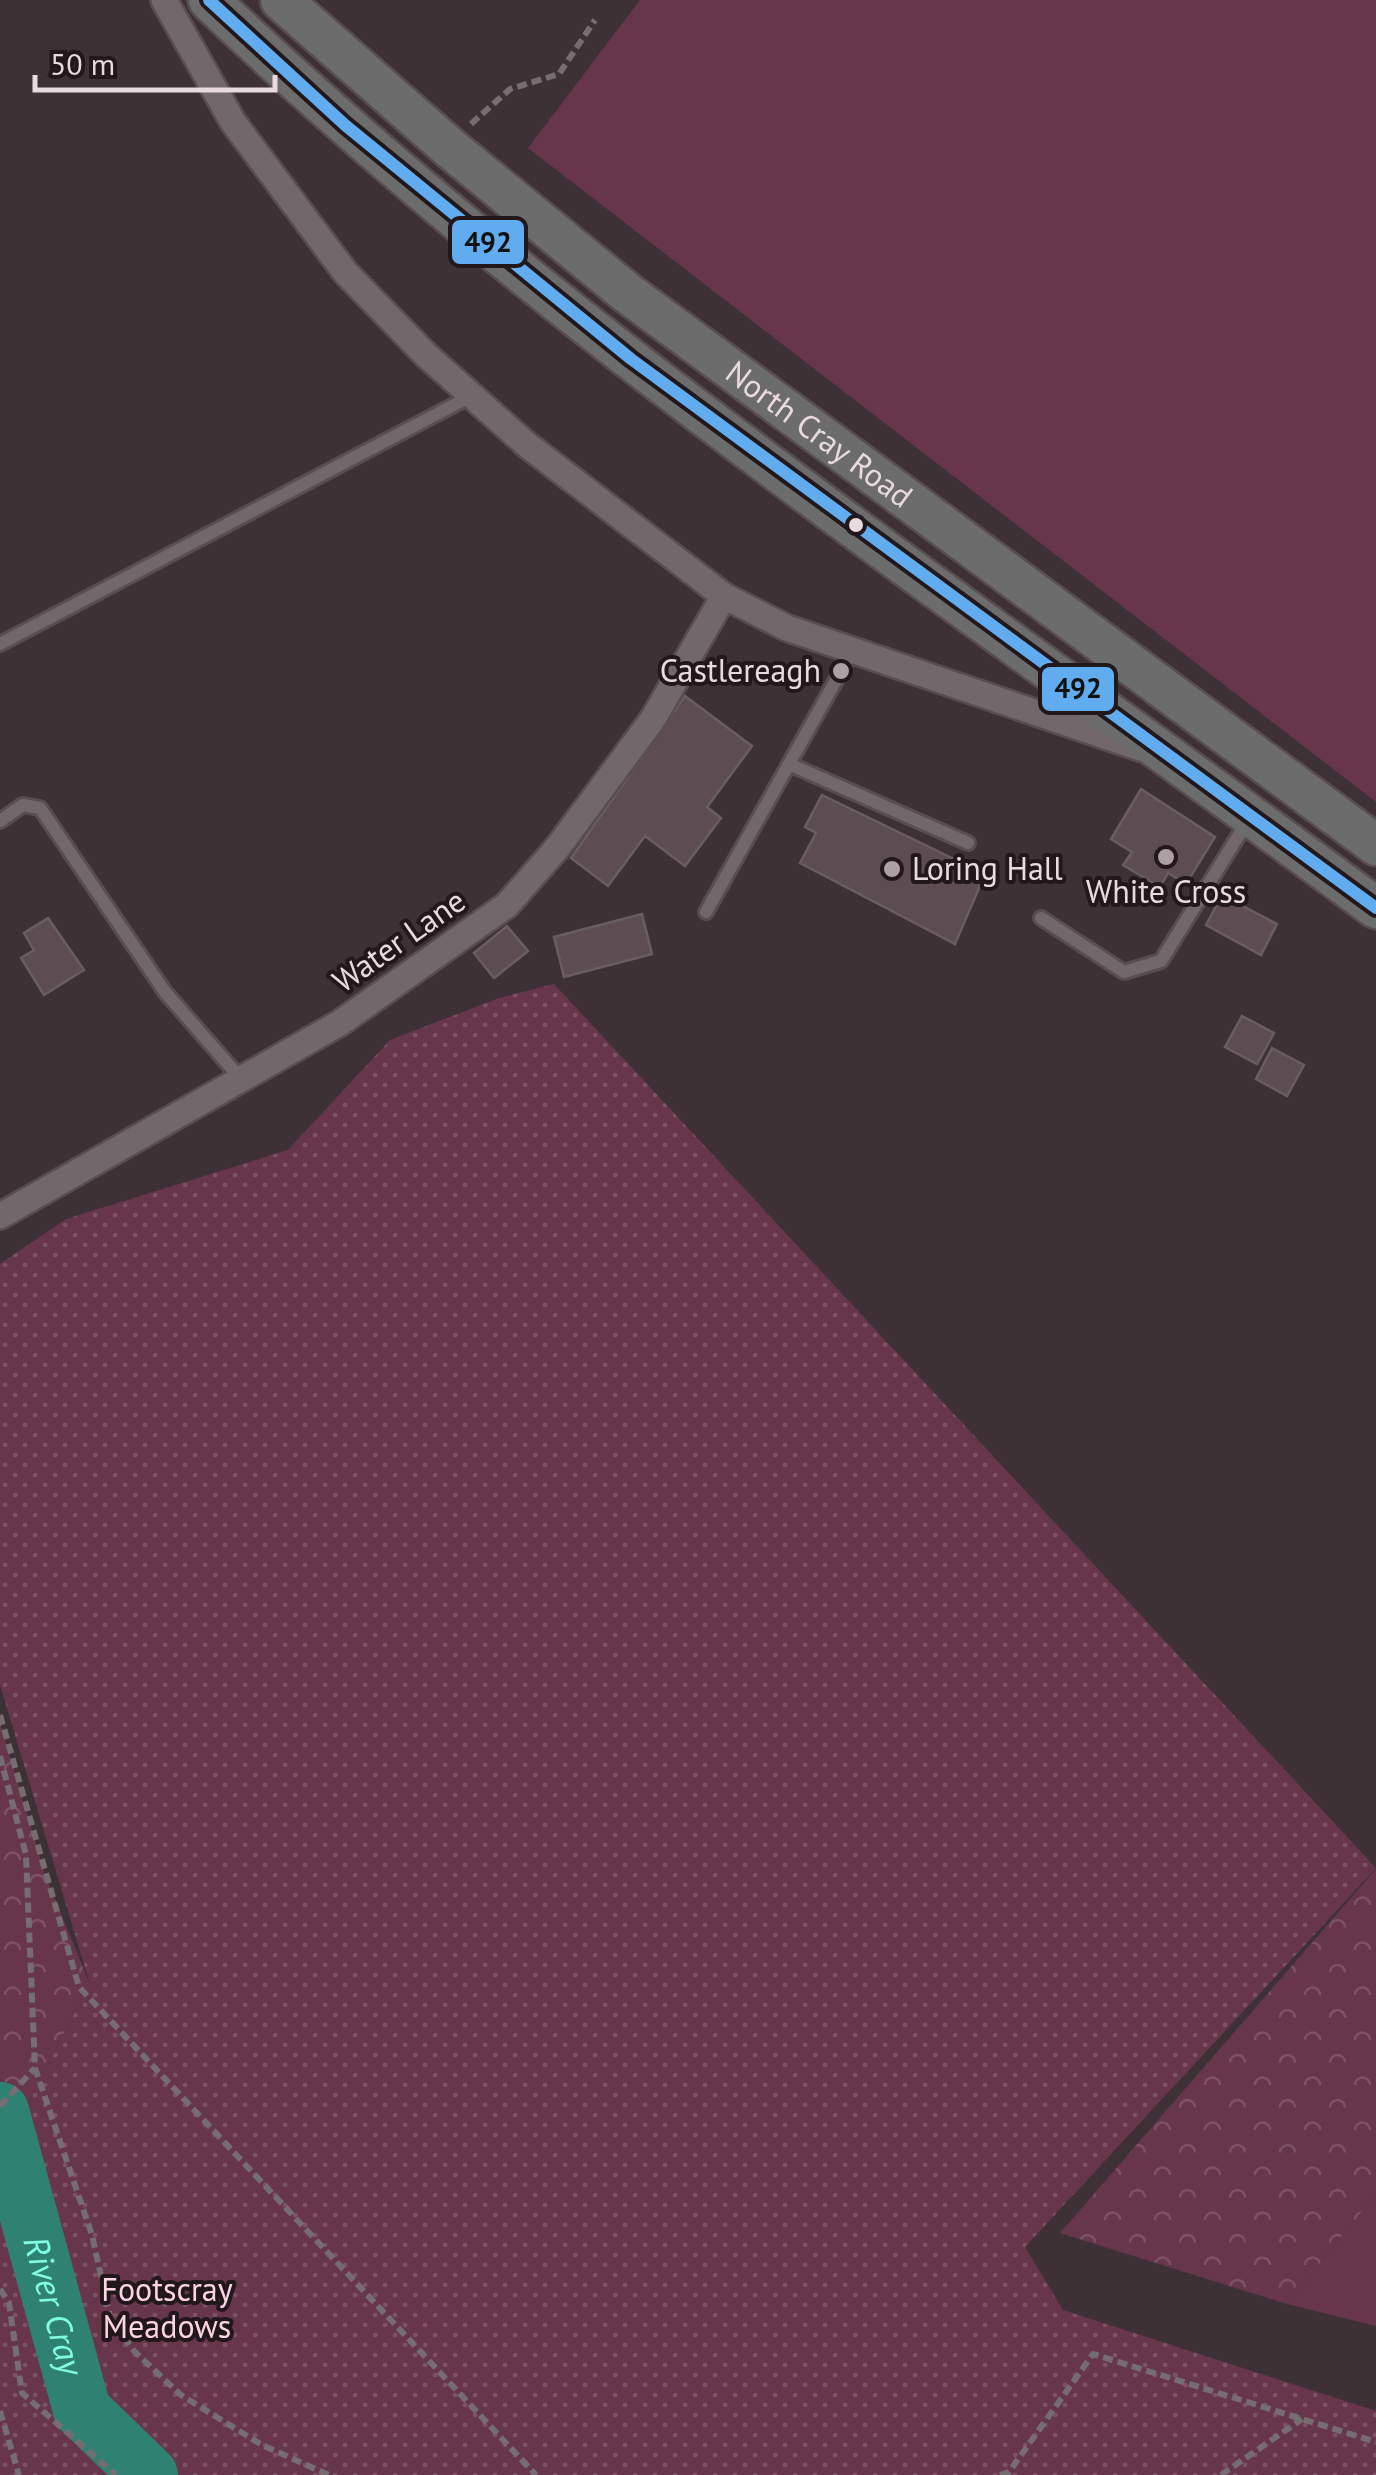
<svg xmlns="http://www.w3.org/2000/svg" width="1376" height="2475" viewBox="0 0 1376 2475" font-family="'PT Sans',sans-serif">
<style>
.green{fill:#67364a}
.forest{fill:url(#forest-crowns)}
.park{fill:url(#park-dots)}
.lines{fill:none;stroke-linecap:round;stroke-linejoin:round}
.river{stroke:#2f8271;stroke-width:58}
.building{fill:#5e4c53;stroke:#685e61;stroke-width:2.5}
.service-casing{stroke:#584d50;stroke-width:18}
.minor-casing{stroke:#584d50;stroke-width:30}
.primary-casing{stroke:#584d50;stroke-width:45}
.path{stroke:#766d70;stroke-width:6;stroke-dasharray:10 5;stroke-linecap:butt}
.service{stroke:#72686b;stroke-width:12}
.minor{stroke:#72686b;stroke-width:25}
.primary{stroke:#6c6c6c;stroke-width:40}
.bus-1-casing{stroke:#22181c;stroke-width:20}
.bus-1{stroke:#60acee;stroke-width:12}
.bus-dot{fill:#e9dadf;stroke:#22181c;stroke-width:4}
.poi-dot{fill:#ad9fa4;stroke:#22181c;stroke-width:4}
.labels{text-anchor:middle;stroke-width:8;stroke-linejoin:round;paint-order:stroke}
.street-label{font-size:32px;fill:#e9dadf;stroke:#22181c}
.poi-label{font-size:32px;fill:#e9dadf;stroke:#22181c;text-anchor:end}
.park-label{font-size:32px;fill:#fcd4e2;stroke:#22181c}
.water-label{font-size:35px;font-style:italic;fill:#80fee2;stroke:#22181c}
.line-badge{stroke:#22181c;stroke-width:4}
.pale-badge-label{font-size:28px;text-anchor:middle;font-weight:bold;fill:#111}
</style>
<defs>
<pattern id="forest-crowns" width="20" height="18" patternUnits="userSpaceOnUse" patternTransform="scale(2.5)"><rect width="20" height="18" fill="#67364a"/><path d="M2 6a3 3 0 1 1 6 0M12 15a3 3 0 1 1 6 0" fill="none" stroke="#7d5264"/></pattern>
<pattern id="park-dots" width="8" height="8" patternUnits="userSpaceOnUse" patternTransform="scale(2.5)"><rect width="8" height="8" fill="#67364a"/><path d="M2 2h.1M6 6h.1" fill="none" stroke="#7d5264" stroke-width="1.8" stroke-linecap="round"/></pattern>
</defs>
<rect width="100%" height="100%" fill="#3e3135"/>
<g class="green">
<polygon points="640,0 1376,0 1376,802 528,148"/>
<polygon points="1376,2194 1376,2326 1287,2304"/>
</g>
<g class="forest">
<polygon points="0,1722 45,1875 90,1984 0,2156"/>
<polygon points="1376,1869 1376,2194 1287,2304 1060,2233"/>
</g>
<polygon class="park" points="554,984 1376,1868 1025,2247 1063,2310 1376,2411 1376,2475 0,2475 0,2156 90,1984 0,1685 0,1264 66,1219 288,1150 390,1040 499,998"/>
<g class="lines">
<path class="river" id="s1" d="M 0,2111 L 82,2410 L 149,2475"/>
</g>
<g class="building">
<polygon points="685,696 752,746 707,807 721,818 685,866 645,836 608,886 571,858"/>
<polygon points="1141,789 1215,837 1186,884 1168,873 1160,887 1123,865 1132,852 1111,839"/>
<polygon points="822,795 985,874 955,944 800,863 816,833 805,827"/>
<polygon points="1222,895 1277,924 1261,955 1206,925"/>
<polygon points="642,914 652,954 564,977 554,937"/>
<polygon points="48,918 84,970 44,995 21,958 34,950 24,933"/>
<polygon points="507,926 528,951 494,978 474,953"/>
<polygon points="1242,1016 1274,1033 1257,1064 1225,1047"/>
<polygon points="1272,1048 1304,1065 1287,1096 1256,1079"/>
</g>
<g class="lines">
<defs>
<g id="service">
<polyline points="0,644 471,396"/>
<polyline points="789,764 968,843"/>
<polyline points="0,821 23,805 40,808 165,992 241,1079"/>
<polyline points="706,912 853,650"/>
<polyline points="1041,918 1124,972 1161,961 1247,822"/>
</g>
<g id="minor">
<polyline points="164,0 233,122 345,272 426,355 526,444 724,596 787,628 1140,748"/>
<polyline points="0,1216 340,1023 507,905 558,847 653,719 724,596"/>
</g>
<g id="primary">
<path d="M 209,0 C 566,340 981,615 1376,908"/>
<path id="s2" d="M 281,0 L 450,148 L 626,292 L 1376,845"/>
</g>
</defs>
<use href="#service" class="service-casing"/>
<use href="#minor" class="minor-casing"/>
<use href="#primary" class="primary-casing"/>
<g class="path">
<polyline points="471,124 510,89 559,74 595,20"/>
<polyline points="0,1715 79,1987 536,2475"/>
<polyline points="0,1756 26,1855 35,2068 92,2235 110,2317 134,2351 181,2395 262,2445 329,2475"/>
<polyline points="0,2106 35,2068"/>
<polyline points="0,2289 9,2303 22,2393 116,2475"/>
<polyline points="0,2411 19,2475"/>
<polyline points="1000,2475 1009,2472 1093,2354 1376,2442"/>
<polyline points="1221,2475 1302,2419"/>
</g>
<use href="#service" class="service"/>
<use href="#minor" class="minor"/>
<use href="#primary" class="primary"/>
<defs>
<polyline id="bus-1" points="209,0 345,125 631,359 1376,908"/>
</defs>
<use href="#bus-1" class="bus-1-casing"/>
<use href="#bus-1" class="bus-1"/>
</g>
<circle class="bus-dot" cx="856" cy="525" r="9"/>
<g class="poi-dot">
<circle cx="841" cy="671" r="10"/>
<circle cx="1166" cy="857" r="10"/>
<circle cx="892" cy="869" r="10"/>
</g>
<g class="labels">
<g class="street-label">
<text dy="11" stroke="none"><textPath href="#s2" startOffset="692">North Cray Road</textPath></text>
<text transform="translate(399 941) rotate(-35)" y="11">Water Lane</text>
</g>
<g class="poi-label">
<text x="821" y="682">Castlereagh</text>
<text x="912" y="880" text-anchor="start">Loring Hall</text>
<text x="1166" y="903" text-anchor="middle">White Cross</text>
</g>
<g class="park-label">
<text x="167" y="2301">Footscray<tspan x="167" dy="37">Meadows</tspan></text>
</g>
<g class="water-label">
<text dy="12" stroke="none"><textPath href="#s1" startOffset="202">River Cray</textPath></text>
</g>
</g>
<g class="line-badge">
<rect x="450" y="218" width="76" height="48" rx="10" fill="#60acee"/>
<rect x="1040" y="665" width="76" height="48" rx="10" fill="#60acee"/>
</g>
<g class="pale-badge-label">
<text x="488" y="252">492</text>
<text x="1078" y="698">492</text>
</g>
<path d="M35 75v15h240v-15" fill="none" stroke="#e9dadf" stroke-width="5"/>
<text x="50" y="75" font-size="30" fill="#e9dadf" stroke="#22181c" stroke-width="8" paint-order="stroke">50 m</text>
</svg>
